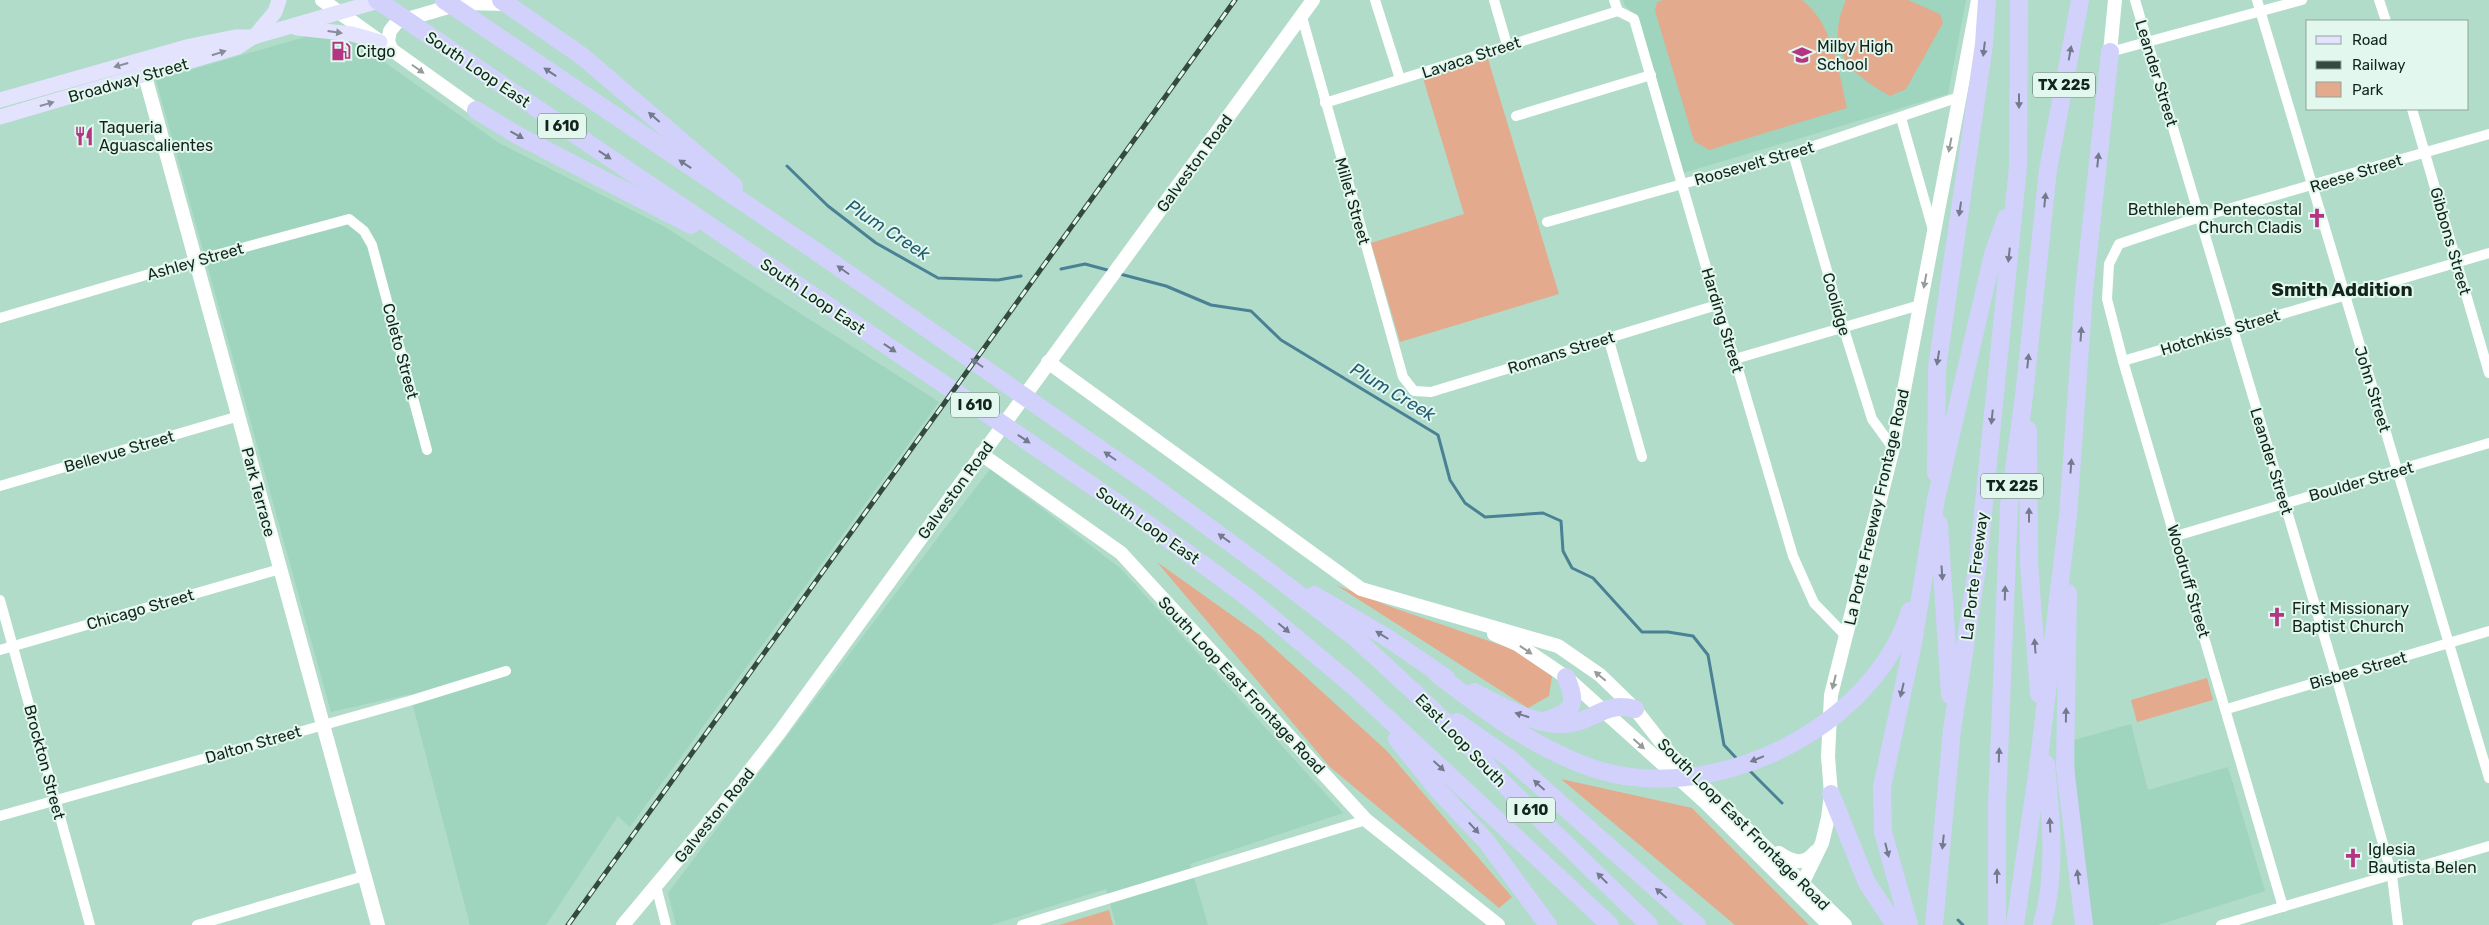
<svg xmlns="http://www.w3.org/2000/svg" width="2489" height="925" viewBox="0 0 2489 925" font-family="Rubik,sans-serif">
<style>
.built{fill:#9fd4be}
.green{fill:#e4aa8e}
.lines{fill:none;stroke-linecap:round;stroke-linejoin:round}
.stream{stroke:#4a8194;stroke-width:3}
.street{stroke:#fff;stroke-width:10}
.secondary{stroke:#fff;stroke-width:14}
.primary{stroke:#e4e3fd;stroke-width:15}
.highway{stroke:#d2d1fc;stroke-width:18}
.rail-casing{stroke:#344a41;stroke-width:5}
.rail{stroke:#e2f8ee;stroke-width:3;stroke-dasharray:9;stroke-linecap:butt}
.oneway{fill:#868d98}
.oneway2{fill:#727a8c}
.oneway3{fill:#959c99}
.labels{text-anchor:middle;stroke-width:4;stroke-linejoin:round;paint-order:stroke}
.shield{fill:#e2f8ee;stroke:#51645c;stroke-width:1}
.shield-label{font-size:15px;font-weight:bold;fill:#13241d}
.poi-label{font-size:16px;fill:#13241d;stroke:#e2f8ee;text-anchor:start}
.street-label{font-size:16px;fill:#13241d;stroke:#e2f8ee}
.water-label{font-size:18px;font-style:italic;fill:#235d73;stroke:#e2f8ee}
.quarter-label{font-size:19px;font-weight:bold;fill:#13241d;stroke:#e2f8ee}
</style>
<rect width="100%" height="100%" fill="#b0dcc9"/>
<g class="built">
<polygon points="1623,0 1966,0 1948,94 1683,173 1637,16 1625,6"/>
<polygon points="336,28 499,143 665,227 939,402 630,827 618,816 546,925 470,925 410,694 331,712 156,80"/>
<polygon points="990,469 1120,568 1343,813 1190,864 1208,925 1116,925 1106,889 991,925 676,925 668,893"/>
<polygon points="2131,724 2148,790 2228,767 2265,891 2158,925 2093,925 2084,883 2076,809 2074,740"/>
</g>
<g class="green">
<path d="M 1663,0 L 1802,0 C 1834,25 1838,70 1847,108 L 1709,150 L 1694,141 L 1655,11 L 1657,2 Z"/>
<path d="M 1846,0 L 1908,0 L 1940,14 L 1943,23 L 1906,89 L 1890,96 C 1849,73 1824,50 1846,0 Z"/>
<polygon points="1488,59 1559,294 1400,342 1371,243 1464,214 1423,78"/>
<polygon points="1157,562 1261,636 1387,751 1512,897 1499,908 1330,767"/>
<polygon points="1336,585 1394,608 1512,649 1552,676 1549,696 1528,708"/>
<polygon points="2207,678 2213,700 2137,722 2131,700"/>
<polygon points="1561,779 1692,808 1809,925 1735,925"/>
<polygon points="1109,910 1113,925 1059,925"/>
</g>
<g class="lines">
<g class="stream">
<polyline points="787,166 828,206 876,243 938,278 998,280 1021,276"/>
<polyline points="1061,269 1085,264 1111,271"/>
<polyline points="1120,274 1166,286 1211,305 1251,311 1281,340 1438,435 1450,480 1465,503 1485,517 1543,513 1561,521 1563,551 1572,568 1593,578 1642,632 1668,632 1693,636 1708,655 1724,745 1738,760"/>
<polyline points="1748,769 1782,803"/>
<polyline points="1958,920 1963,925"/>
</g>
<g class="street">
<polyline points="1375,0 1400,79"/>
<polyline points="1494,0 1507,45"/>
<polyline points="1614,0 1618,11 1634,19 1717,305 1735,359 1793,556 1814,603 1845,635"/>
<polyline points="2135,0 2336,676 2392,876 2398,925"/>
<polyline points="2257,0 2489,778"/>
<polyline points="2379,0 2386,21"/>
<polyline points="1302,17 1403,377 1414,391 1431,392 1717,305"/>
<polyline points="2110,52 2302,0"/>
<polyline points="1325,103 1618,11"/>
<polyline points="2412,109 2489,373"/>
<polyline points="1516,116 1651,75"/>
<polyline points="1901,118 1933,230"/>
<polyline points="1793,153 1843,326 1872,419 1893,448"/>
<polyline points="1547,222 1793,153 1959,97"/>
<polyline points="0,318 197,260 349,219 364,231 372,245 427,450"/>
<polyline points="1608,337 1642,457"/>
<polyline points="1735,359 1920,305"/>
<polyline points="2123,361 2489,253"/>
<polyline points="0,486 239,416"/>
<polyline points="2176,536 2489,443"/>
<polyline points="0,600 90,925"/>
<polyline points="0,650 280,569"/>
<polyline points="2227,709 2489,631"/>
<polyline points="0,816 409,701 506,671"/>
<polyline points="656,886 666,925"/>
<polyline points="2283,907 2123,361 2107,299 2109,264 2119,244 2200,217 2489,134"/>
<polyline points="197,925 364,876"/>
<polyline points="1022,925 1366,820"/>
<polyline points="2221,925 2489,846"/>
</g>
<g class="secondary">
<polyline points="322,0 476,110"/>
<polyline points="392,51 388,41 390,31 397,22 462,3 507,4"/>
<polyline points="2110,52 2115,0"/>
<polyline points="142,65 378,925"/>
<polyline points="1048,362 1361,589 1558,646 1600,675 1635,709 1671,755 1845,925"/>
<polyline points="981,454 1121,553 1366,820 1498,925"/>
<polyline points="1494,634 1517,644 1566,677 1705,802 1829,925"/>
<path d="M 1779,853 C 1792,862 1804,866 1815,852"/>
<polyline points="1794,890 1803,882 1822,843 1828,818 1831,794 1828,756 1831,695 1893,448 1978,0"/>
<polyline points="623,925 724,804 779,733 1313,0"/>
</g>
<g class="primary">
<polyline points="297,28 352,34 380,42"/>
<polyline points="254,37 275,12 279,0"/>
<polyline points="0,100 190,46 235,37 253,37"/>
<polyline points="0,117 238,47 253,37 382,0"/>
</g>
<g class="highway">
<polyline points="377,0 976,406 1142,520 1246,596 1352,685 1610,925"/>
<polyline points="444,0 817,252 1150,484 1263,567 1352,635 1415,693 1461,737 1502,782 1649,925"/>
<polyline points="501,0 582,56 734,186"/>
<polyline points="476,110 517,135 691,225"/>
<polyline points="2028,430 2029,564 2039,694"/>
<polyline points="1936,473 1937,368 1984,44 1987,0"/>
<polyline points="1939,524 1950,695"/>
<polyline points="2068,593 2065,767 2084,925"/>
<polyline points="1314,595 1386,637 1446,678"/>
<path d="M 1437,674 C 1487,712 1535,749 1595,769 C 1712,807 1873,729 1910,611"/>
<path d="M 1474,692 C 1502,706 1544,732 1577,722 C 1600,715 1609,702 1635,709"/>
<path d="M 1547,720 C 1575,711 1577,704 1566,677"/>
<polyline points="1457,722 1509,758 1697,925"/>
<polyline points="1397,739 1437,789 1486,841 1548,925"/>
<polyline points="1831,794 1867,883 1895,925"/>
<polyline points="1909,925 1883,832 1882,787 1913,643 1936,499 1993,254 2006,218"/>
<polyline points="1934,925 1952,730 1978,562 2018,167 2019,0"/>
<polyline points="1997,925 1997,804 2009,506 2024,396 2048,170 2080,0"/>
<polyline points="2015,925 2038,768 2068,515 2084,291 2110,52"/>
<path d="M 2042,925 C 2057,873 2051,818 2046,764"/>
</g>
<defs>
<polyline id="rail" points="568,925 1235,0"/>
</defs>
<use href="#rail" class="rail-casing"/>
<use href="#rail" class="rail"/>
</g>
<defs><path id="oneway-solid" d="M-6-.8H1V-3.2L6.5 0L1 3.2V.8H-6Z" transform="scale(1.25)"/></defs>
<g class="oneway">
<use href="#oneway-solid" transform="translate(335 32) rotate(8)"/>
<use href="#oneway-solid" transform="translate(219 53) rotate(-17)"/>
<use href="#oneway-solid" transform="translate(121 65) rotate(164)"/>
<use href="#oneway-solid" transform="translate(47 104) rotate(-16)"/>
</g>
<g class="oneway2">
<use href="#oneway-solid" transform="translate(1984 49) rotate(97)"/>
<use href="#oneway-solid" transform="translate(2070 53) rotate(-80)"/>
<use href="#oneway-solid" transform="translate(550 72) rotate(-146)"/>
<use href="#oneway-solid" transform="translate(2019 101) rotate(90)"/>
<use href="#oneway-solid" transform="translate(654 117) rotate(-139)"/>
<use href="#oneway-solid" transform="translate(517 135) rotate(29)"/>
<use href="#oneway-solid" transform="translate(605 155) rotate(34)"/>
<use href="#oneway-solid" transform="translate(2098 160) rotate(-84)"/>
<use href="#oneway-solid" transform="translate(685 164) rotate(-146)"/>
<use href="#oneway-solid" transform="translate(2045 200) rotate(-84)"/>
<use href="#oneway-solid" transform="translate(1960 209) rotate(98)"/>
<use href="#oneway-solid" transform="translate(2009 255) rotate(96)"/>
<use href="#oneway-solid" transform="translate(843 270) rotate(-145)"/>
<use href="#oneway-solid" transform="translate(2081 334) rotate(-86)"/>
<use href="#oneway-solid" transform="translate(890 348) rotate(34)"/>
<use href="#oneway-solid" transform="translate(1938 358) rotate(99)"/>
<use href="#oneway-solid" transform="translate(2028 361) rotate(-84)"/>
<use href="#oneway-solid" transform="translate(977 363) rotate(-145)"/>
<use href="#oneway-solid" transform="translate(1992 417) rotate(96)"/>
<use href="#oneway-solid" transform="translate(1024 439) rotate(34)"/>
<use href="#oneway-solid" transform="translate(1110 456) rotate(-145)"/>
<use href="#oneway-solid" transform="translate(2071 466) rotate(-86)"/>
<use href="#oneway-solid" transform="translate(2029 515) rotate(-90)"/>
<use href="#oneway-solid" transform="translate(1224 538) rotate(-144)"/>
<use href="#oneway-solid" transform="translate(1942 573) rotate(86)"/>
<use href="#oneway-solid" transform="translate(2005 593) rotate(-88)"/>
<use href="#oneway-solid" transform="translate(1284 628) rotate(40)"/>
<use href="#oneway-solid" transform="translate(1382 635) rotate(-148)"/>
<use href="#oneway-solid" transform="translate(2035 646) rotate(-94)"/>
<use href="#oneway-solid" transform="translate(1902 690) rotate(103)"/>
<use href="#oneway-solid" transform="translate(1522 715) rotate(-162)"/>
<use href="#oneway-solid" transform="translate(2066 715) rotate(-89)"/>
<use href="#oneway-solid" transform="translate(1999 755) rotate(-88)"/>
<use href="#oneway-solid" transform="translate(1757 759) rotate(158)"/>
<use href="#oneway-solid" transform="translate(1439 766) rotate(43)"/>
<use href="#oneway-solid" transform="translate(1539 785) rotate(-138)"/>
<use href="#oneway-solid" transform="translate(2050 825) rotate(-93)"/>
<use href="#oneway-solid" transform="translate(1474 828) rotate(47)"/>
<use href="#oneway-solid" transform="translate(1943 842) rotate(96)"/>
<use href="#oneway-solid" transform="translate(1887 850) rotate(76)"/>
<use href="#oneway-solid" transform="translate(1997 876) rotate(-90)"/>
<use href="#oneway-solid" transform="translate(2078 877) rotate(-97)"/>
<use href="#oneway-solid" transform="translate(1602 878) rotate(-135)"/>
<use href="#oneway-solid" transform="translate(1661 893) rotate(-139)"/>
</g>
<g class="oneway3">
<use href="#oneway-solid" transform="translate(418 69) rotate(35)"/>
<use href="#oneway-solid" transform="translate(1950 145) rotate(101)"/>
<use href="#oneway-solid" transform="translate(1925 281) rotate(101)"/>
<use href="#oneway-solid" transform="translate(1526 650) rotate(34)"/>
<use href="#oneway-solid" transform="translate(1600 676) rotate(-140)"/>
<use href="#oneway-solid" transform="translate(1834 682) rotate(104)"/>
<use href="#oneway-solid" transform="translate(1639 744) rotate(42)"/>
</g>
<defs>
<symbol id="fuel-bare" viewBox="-9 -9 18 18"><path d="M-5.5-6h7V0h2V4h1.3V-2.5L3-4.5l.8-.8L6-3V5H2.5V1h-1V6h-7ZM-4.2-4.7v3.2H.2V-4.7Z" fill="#b33583" stroke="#e2f8ee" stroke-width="2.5" paint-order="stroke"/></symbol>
<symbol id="school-bare" viewBox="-9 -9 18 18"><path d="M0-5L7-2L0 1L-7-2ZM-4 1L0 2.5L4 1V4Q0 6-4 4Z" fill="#b33583" stroke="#e2f8ee" stroke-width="2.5" paint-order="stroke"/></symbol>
<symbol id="restaurant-bare" viewBox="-9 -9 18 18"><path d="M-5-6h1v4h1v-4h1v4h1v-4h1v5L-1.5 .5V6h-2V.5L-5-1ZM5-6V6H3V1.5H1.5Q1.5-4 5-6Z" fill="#b33583" stroke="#e2f8ee" stroke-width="2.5" paint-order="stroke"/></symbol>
<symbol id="church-bare" viewBox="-9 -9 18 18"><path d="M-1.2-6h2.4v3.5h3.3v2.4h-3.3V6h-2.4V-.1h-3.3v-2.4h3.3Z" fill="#b33583" stroke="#e2f8ee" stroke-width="2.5" paint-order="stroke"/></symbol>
</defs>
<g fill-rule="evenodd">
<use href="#fuel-bare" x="327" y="37" width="28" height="28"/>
<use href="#school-bare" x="1788" y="41" width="28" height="28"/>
<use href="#restaurant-bare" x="70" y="122" width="28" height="28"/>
<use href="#church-bare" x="2303" y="204" width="28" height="28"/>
<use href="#church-bare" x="2263" y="603" width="28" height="28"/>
<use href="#church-bare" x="2339" y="844" width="28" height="28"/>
</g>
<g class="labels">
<g class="shield">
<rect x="2033" y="72.5" width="62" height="25" rx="4"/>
<rect x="538" y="113.5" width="48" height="25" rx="4"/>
<rect x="951" y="392.5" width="48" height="25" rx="4"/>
<rect x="1981" y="473.5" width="62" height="25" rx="4"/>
<rect x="1507" y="797.5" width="48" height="25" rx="4"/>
</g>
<g class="shield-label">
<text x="2064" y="90">TX 225</text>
<text x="562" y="131">I 610</text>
<text x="975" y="410">I 610</text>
<text x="2012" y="491">TX 225</text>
<text x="1531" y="815">I 610</text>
</g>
<g class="poi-label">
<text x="1817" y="52">Milby High<tspan x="1817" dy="18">School</tspan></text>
<text x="356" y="57">Citgo</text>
<text x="99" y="133">Taqueria<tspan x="99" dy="18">Aguascalientes</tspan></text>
<text x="2302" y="215" text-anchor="end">Bethlehem Pentecostal<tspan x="2302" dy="18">Church Cladis</tspan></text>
<text x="2292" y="614">First Missionary<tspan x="2292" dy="18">Baptist Church</tspan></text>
<text x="2368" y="855">Iglesia<tspan x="2368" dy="18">Bautista Belen</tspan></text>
</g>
<g class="street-label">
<text transform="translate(1471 57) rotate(-18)" y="6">Lavaca Street</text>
<text transform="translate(478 69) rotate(34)" y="6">South Loop East</text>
<text transform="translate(2157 73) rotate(73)" y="6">Leander Street</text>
<text transform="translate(128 80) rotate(-16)" y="6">Broadway Street</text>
<text transform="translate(1194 163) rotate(-54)" y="6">Galveston Road</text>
<text transform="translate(1754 163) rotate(-16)" y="6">Roosevelt Street</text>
<text transform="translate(2356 173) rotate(-17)" y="6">Reese Street</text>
<text transform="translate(1353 201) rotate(74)" y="6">Millet Street</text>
<text transform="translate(2451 241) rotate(74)" y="6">Gibbons Street</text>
<text transform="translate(195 261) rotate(-16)" y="6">Ashley Street</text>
<text transform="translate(813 296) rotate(34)" y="6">South Loop East</text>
<text transform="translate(1837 304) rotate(74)" y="6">Coolidge</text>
<text transform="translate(1723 320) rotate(73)" y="6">Harding Street</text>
<text transform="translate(2220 332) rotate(-17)" y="6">Hotchkiss Street</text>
<text transform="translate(401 351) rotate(75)" y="6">Coleto Street</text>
<text transform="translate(1561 352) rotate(-17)" y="6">Romans Street</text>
<text transform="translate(2373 389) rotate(73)" y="6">John Street</text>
<text transform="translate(119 451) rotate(-16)" y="6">Bellevue Street</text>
<text transform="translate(2272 461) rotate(73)" y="6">Leander Street</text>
<text transform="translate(2361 481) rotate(-16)" y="6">Boulder Street</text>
<text transform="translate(955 490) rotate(-54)" y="6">Galveston Road</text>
<text transform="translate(259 492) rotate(75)" y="6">Park Terrace</text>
<text transform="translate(1876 507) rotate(-77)" y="6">La Porte Freeway Frontage Road</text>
<text transform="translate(1148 525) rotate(35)" y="6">South Loop East</text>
<text transform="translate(1974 576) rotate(-83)" y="6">La Porte Freeway</text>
<text transform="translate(2189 581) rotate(74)" y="6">Woodruff Street</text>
<text transform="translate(140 609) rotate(-16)" y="6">Chicago Street</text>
<text transform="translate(2358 670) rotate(-16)" y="6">Bisbee Street</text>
<text transform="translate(1242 685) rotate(47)" y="6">South Loop East Frontage Road</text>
<text transform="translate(1461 740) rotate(46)" y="6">East Loop South</text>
<text transform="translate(253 744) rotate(-16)" y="6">Dalton Street</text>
<text transform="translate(45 762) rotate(75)" y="6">Brockton Street</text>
<text transform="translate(714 815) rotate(-51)" y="6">Galveston Road</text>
<text transform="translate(1744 824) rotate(45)" y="6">South Loop East Frontage Road</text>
</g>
<g class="water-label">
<text transform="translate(888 230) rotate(33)" y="6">Plum Creek</text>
<text transform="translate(1393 392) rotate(31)" y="6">Plum Creek</text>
</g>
<g class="quarter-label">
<text x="2342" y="296">Smith Addition</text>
</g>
</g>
<rect x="2306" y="20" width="162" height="90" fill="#e2f8ee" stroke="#8fa39a"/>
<rect x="2316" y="36" width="25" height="8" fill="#e4e3fd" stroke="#8fa39a"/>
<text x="2352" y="45" font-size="15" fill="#13241d">Road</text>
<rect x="2316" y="61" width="25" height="8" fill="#344a41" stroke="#8fa39a"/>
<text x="2352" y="70" font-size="15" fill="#13241d">Railway</text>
<rect x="2316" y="82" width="25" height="15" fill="#e4aa8e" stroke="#8fa39a"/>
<text x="2352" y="95" font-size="15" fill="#13241d">Park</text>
</svg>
